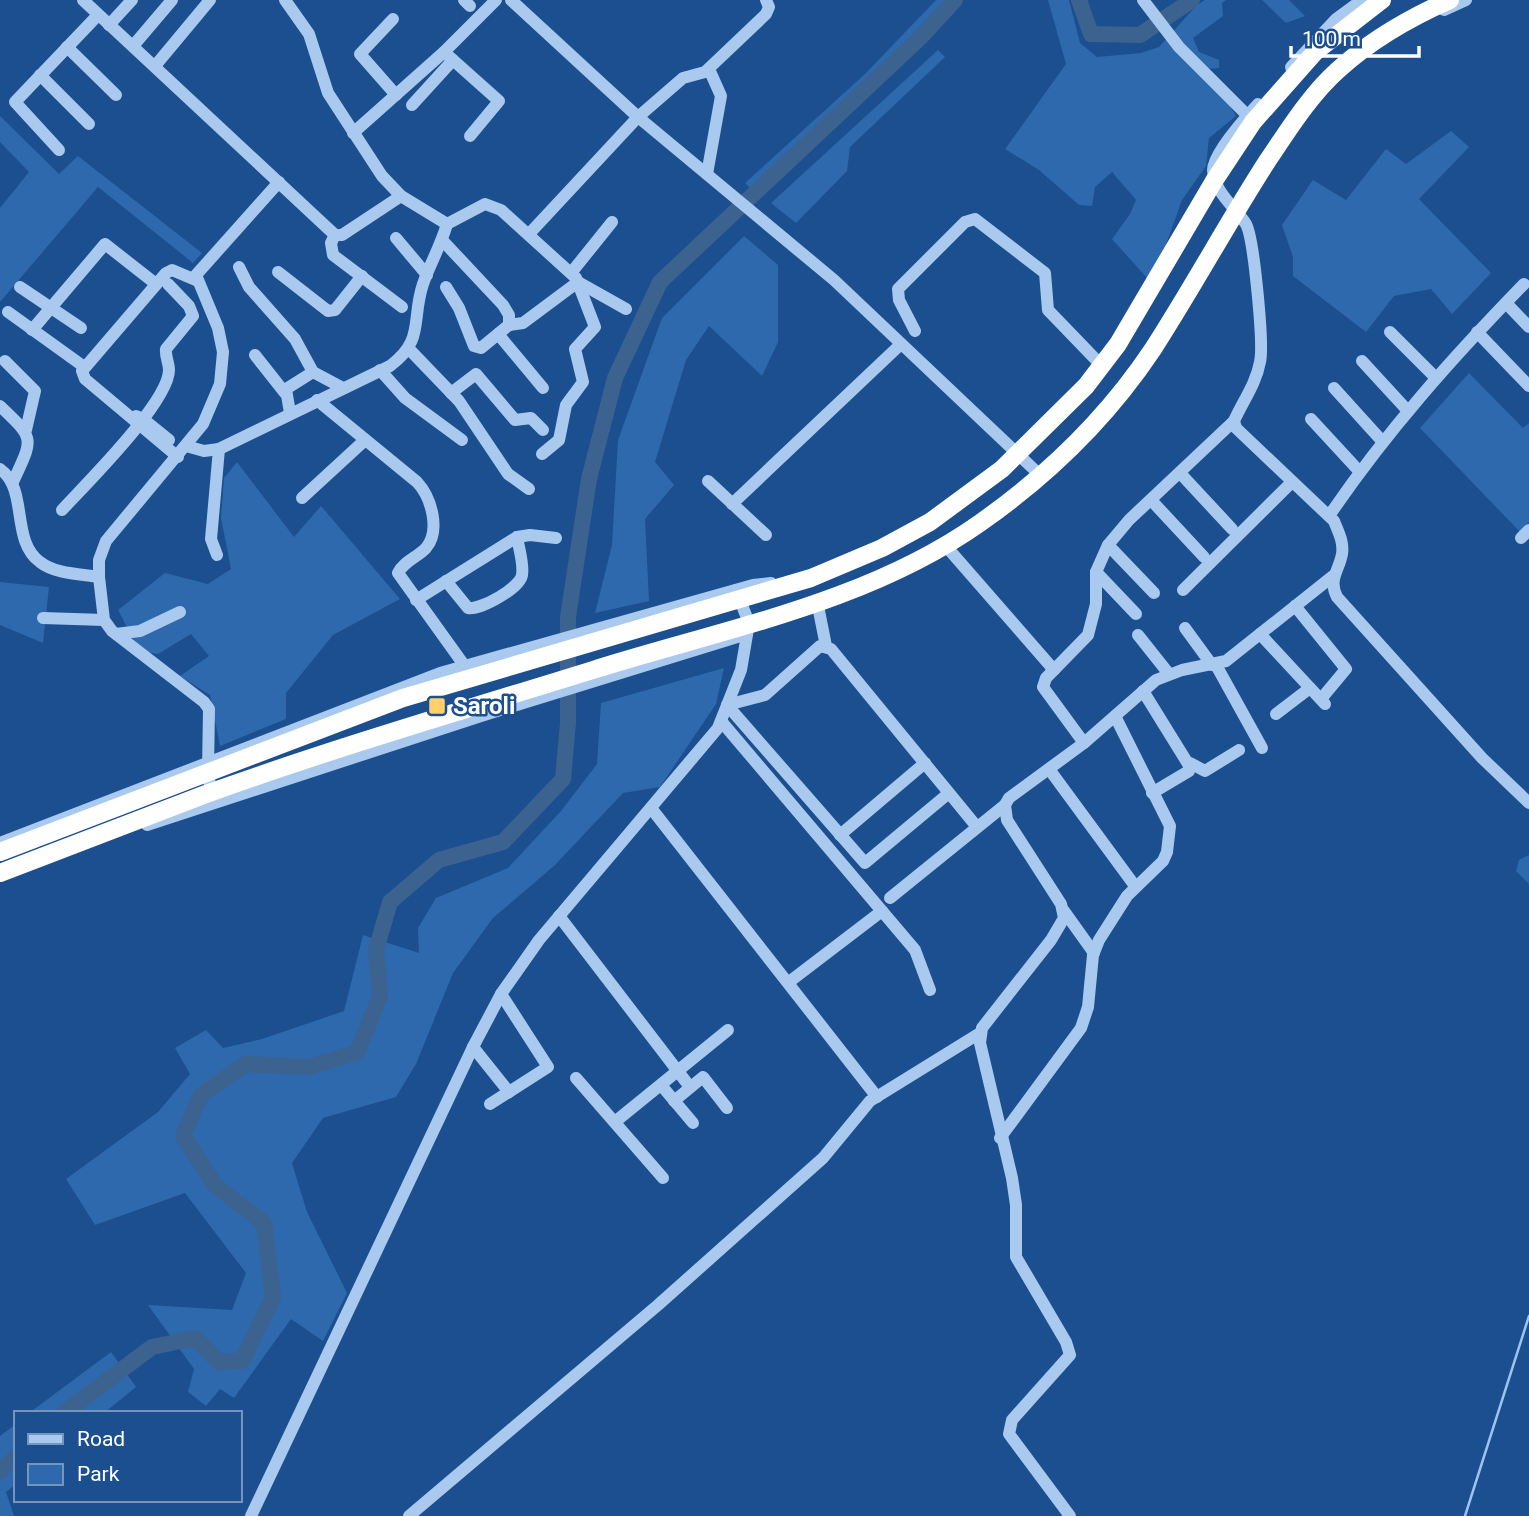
<svg xmlns="http://www.w3.org/2000/svg" width="1529" height="1516" viewBox="0 0 1529 1516" font-family="Roboto,sans-serif">
<style>
.green{fill:#2e69ad}
.lines{fill:none;stroke-linecap:round;stroke-linejoin:round}
.stream{stroke:#9cc4f0;stroke-width:2.5}
.river{stroke:#3c6290;stroke-width:16}
.minor{stroke:#a9c9ee;stroke-width:12}
.highway{stroke:#fff;stroke-width:18}
.poi-dot{fill:#ffd166;stroke:#1b4f8f;stroke-width:2.5}
.labels{text-anchor:middle;stroke-width:5;stroke-linejoin:round;paint-order:stroke}
.poi-label{font-size:24px;font-weight:bold;fill:#fff;stroke:#1b4f8f;text-anchor:start}
</style>
<rect width="100%" height="100%" fill="#1b4f8f"/>
<g class="green">
<polygon points="936,0 949,0 896,56 750,188 745,183 865,74"/>
<polygon points="1048,0 1069,0 1080,43 1097,57 1141,53 1159,47 1197,5 1205,0 1226,0 1222,3 1223,16 1193,38 1199,52 1219,60 1219,68 1207,69 1236,116 1209,138 1206,166 1182,200 1159,264 1147,278 1112,239 1130,214 1136,200 1112,172 1095,187 1092,206 1079,205 1039,170 1005,149 1066,64"/>
<polygon points="1262,0 1289,0 1305,16 1286,23"/>
<polygon points="938,50 945,57 850,147 847,171 796,223 771,203"/>
<polygon points="0,116 59,174 78,156 202,253 193,263 98,187 0,302 0,208 29,172 0,142"/>
<polygon points="1451,131 1469,147 1419,199 1491,273 1452,314 1431,289 1394,296 1366,332 1293,276 1293,257 1282,225 1313,180 1346,200 1386,149 1406,164"/>
<polygon points="744,236 778,265 778,342 762,376 709,326 686,360 655,462 674,485 645,519 649,601 595,613 612,545 618,440 662,318"/>
<polygon points="1469,373 1523,428 1529,423 1529,522 1520,532 1420,428"/>
<polygon points="237,462 294,537 321,506 400,599 333,635 286,693 286,719 220,746 210,695 180,676 209,656 191,634 158,654 139,651 118,610 165,573 208,584 231,569 221,518 224,478"/>
<polygon points="0,582 49,587 43,643 0,625"/>
<polygon points="724,668 716,704 660,787 623,793 555,865 493,918 453,973 416,1064 396,1097 323,1118 292,1163 307,1212 347,1293 323,1341 291,1319 234,1398 220,1389 206,1406 188,1392 194,1369 148,1305 232,1310 246,1273 185,1193 95,1225 66,1179 158,1112 190,1074 175,1048 206,1030 223,1048 262,1039 344,1011 363,935 419,953 418,928 436,898 508,868 561,811 597,764 601,703"/>
<polygon points="1529,855 1529,884 1516,871 1519,860"/>
<polygon points="111,1352 136,1387 104,1413 29,1413"/>
<polygon points="16,1424 16,1484 6,1492 14,1516 0,1516 0,1436"/>
</g>
<g class="lines">
<polyline class="stream" points="1465,1516 1529,1316"/>
<g class="river">
<polyline points="1079,0 1091,34 1140,35 1192,0"/>
<polyline points="64,1413 152,1347 195,1338 219,1362 242,1361 273,1297 264,1223 215,1185 183,1136 201,1095 246,1064 310,1067 357,1052 380,996 376,950 390,902 439,860 503,842 563,779 568,723 568,617 589,479 615,378 660,282 920,38 955,0"/>
<polyline points="0,1471 16,1457"/>
</g>
<g class="minor">
<polyline points="83,0 335,235 342,235 401,196"/>
<polyline points="285,0 309,34 328,93 382,176 401,196 447,224 485,204 501,210 576,278 595,327 575,349 583,382 566,405 559,440 542,454"/>
<polyline points="464,0 470,6"/>
<polyline points="511,0 638,117 834,280 1041,476"/>
<polyline points="1143,0 1179,47 1251,119"/>
<polyline points="1444,10 1466,0"/>
<polyline points="393,19 360,54 396,95"/>
<polyline points="109,25 132,0"/>
<polyline points="133,46 172,0"/>
<polyline points="67,47 116,95"/>
<polyline points="444,52 499,101 470,136"/>
<polyline points="155,66 210,0"/>
<polyline points="1291,67 1336,19 1362,0"/>
<polyline points="40,75 89,124"/>
<path d="M 1258,104 C 1246,117 1213,153 1213,170 C 1214,192 1235,207 1246,224 C 1254,239 1264,345 1260,362 C 1256,384 1243,401 1234,421 L 1236,428 L 1334,521 C 1338,531 1344,542 1342,554 C 1339,571 1328,579 1337,597 L 1482,758 L 1529,803"/>
<polyline points="412,105 453,60"/>
<polyline points="353,133 444,52 496,0"/>
<polyline points="59,150 15,102 98,15"/>
<polyline points="707,174 721,96 709,69"/>
<polyline points="529,234 638,117 683,78 705,72 766,14 769,7 766,0"/>
<polyline points="335,235 331,243 333,255 402,307"/>
<polyline points="396,238 427,275"/>
<polyline points="443,241 503,305 509,315 509,325 481,348 474,346 459,308 446,287"/>
<polyline points="239,267 249,287 295,339 313,372 343,388"/>
<polyline points="278,272 328,311 335,310 362,276"/>
<polyline points="571,273 612,222"/>
<polyline points="20,287 81,328"/>
<polyline points="1506,303 1529,327"/>
<polyline points="8,312 83,366"/>
<polyline points="509,325 523,323 578,282 626,309"/>
<polyline points="32,330 105,244 156,284"/>
<polyline points="915,331 899,300 898,289 965,222 975,219 1045,273 1048,310 1102,366"/>
<polyline points="1390,332 1436,378"/>
<polyline points="1477,332 1529,386"/>
<polyline points="498,334 543,388"/>
<polyline points="409,349 459,401 508,474 529,489"/>
<polyline points="255,355 285,393"/>
<polyline points="5,361 35,391 26,430"/>
<polyline points="1362,361 1408,411"/>
<polyline points="380,370 405,398 462,440"/>
<polyline points="1334,388 1382,441"/>
<polyline points="451,393 476,374 515,420 531,418 543,430"/>
<path d="M 317,400 L 417,482 C 431,497 441,530 426,548 C 418,557 404,561 398,573 L 464,665"/>
<path d="M 0,406 C 36,440 33,438 13,482"/>
<polyline points="290,413 286,389 313,372"/>
<polyline points="136,416 143,419 169,440"/>
<polyline points="1311,419 1359,471"/>
<path d="M 186,446 L 204,451 L 219,449 L 390,366 C 425,340 411,320 423,284 C 430,264 441,245 447,224"/>
<polyline points="178,457 85,379 82,371 166,273 172,270 198,281"/>
<path d="M 0,469 C 29,490 10,540 40,562 C 55,574 81,574 99,577"/>
<polyline points="1180,473 1232,529"/>
<polyline points="708,481 766,535"/>
<polyline points="302,498 364,441"/>
<polyline points="1151,500 1204,557"/>
<polyline points="732,504 901,344"/>
<path d="M 62,510 C 85,485 169,402 169,370 C 169,363 165,356 166,349 L 193,316 L 189,306 L 168,284"/>
<path d="M 1329,516 C 1386,432 1453,357 1524,284"/>
<polyline points="1521,538 1529,530"/>
<polyline points="945,545 1054,670"/>
<polyline points="1108,545 1154,593"/>
<polyline points="217,555 211,539 219,449"/>
<polyline points="1096,572 1136,614"/>
<path d="M 446,581 L 468,608 C 481,610 520,588 522,575 C 524,564 519,549 517,537"/>
<polyline points="1183,590 1292,482"/>
<polyline points="416,600 517,537 530,535 556,538"/>
<polyline points="817,601 826,646"/>
<polyline points="1295,606 1346,669 1321,699"/>
<polyline points="43,618 104,620"/>
<polyline points="1185,628 1212,665"/>
<polyline points="116,634 140,631 180,612"/>
<polyline points="1260,634 1325,704"/>
<polyline points="1138,635 1169,674"/>
<polyline points="1216,665 1262,748"/>
<polyline points="1143,691 1190,767 1189,771 1152,793"/>
<polyline points="1276,714 1310,688"/>
<polyline points="721,721 915,950 930,990"/>
<polyline points="1084,743 1043,687 1046,678 1088,635 1096,604 1096,572 1108,545 1129,520 1234,421"/>
<polyline points="1190,763 1205,771 1239,750"/>
<polyline points="1049,769 1135,886"/>
<polyline points="949,793 865,863 727,705 765,695 820,646 831,649 977,827"/>
<polyline points="212,800 208,771 209,709 204,702 112,631 104,620 99,577 99,560 106,541 203,424 220,384 223,352 218,328 196,275 279,182"/>
<polyline points="651,808 877,1097"/>
<polyline points="147,825 481,716 747,634"/>
<polyline points="840,835 925,763"/>
<polyline points="0,843 440,673 753,585 771,583"/>
<polyline points="890,898 1005,805"/>
<polyline points="1064,911 1094,953"/>
<polyline points="559,916 690,1087"/>
<polyline points="789,982 882,911"/>
<polyline points="473,1047 509,1092"/>
<polyline points="576,1078 663,1178"/>
<polyline points="661,1085 693,1123"/>
<polyline points="674,1101 703,1077 727,1108"/>
<polyline points="490,1104 548,1067 501,994"/>
<polyline points="616,1121 728,1030"/>
<polyline points="1000,1138 1081,1028 1088,1007 1093,955 1099,940 1127,896 1163,861 1167,852 1170,826 1115,716"/>
<polyline points="251,1516 473,1047 501,994 539,940 718,728 741,670 749,623 736,590"/>
<polyline points="409,1516 658,1305 823,1158 870,1101 980,1033"/>
<polyline points="1070,1516 1009,1434 1012,1420 1070,1355 1066,1342 1016,1257 1016,1205 1012,1178 980,1043 982,1028 1051,940 1064,918 1061,904 1007,820 1005,805 1009,798 1084,743 1156,680 1182,670 1226,661 1333,576"/>
</g>
<g class="highway">
<polyline points="0,852 403,698 811,578 882,548 930,522 1002,469 1086,386 1118,344 1214,181 1253,122 1315,52 1382,0"/>
<path d="M 0,873 C 69,847 137,820 206,794 C 334,748 464,710 593,670 C 723,629 867,603 980,523 C 1047,476 1107,418 1153,349 C 1193,287 1228,222 1268,160 C 1289,129 1310,95 1338,70 C 1372,39 1409,18 1450,0"/>
</g>
</g>
<rect class="poi-dot" x="428" y="697" width="18" height="18" rx="3.5"/>
<g class="labels">
<g class="poi-label">
<text x="453" y="714">Saroli</text>
</g>
</g>
<rect x="14" y="1411" width="228" height="91" fill="#1b4f8f" stroke="#7695bc" stroke-width="2"/>
<rect x="28" y="1434" width="35" height="10" fill="#a9c9ee" stroke="#7695bc" stroke-width="2"/>
<text x="77" y="1446" font-size="21" fill="#ffffff">Road</text>
<rect x="28" y="1464" width="35" height="21" fill="#2e69ad" stroke="#7695bc" stroke-width="2"/>
<text x="77" y="1481" font-size="21" fill="#ffffff">Park</text>
<path d="M1291 46v10h128v-10" fill="none" stroke="#ffffff" stroke-width="3.5"/>
<text x="1302" y="46" font-size="21" fill="#ffffff" stroke="#1b4f8f" stroke-width="5" paint-order="stroke">100 m</text>
</svg>
